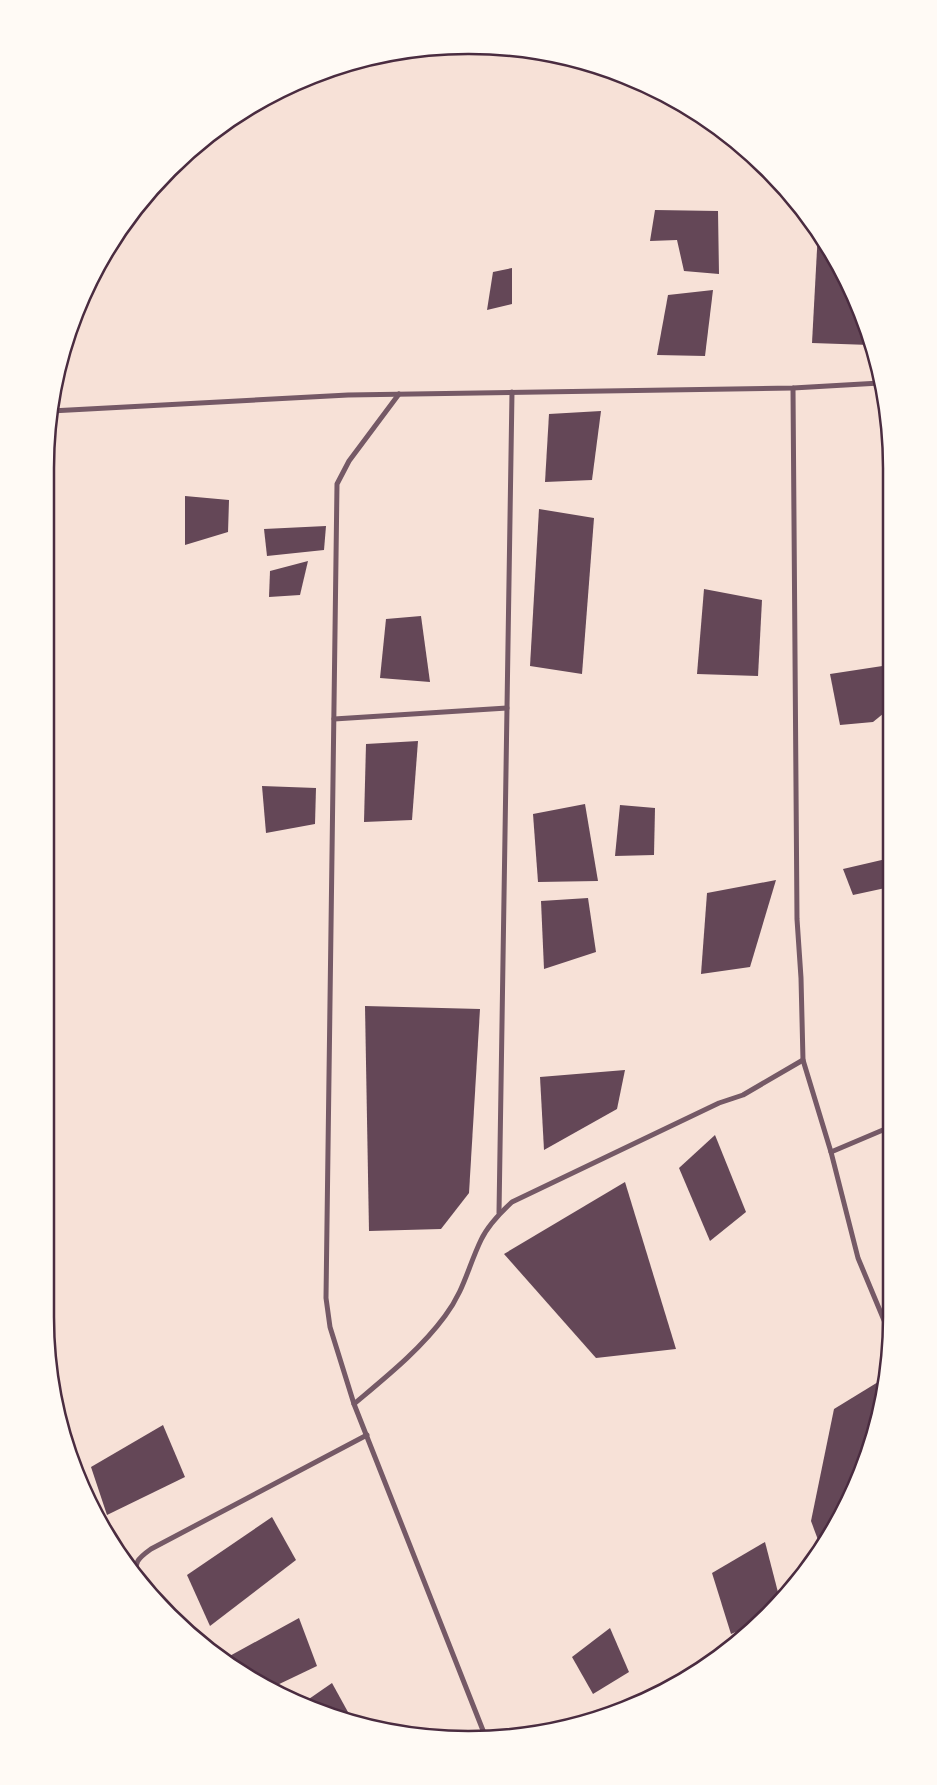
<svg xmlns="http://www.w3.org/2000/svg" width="937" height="1785" viewBox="0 0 937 1785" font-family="Karla,sans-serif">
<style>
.building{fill:#644757}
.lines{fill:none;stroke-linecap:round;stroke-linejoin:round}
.minor{stroke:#755966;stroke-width:5}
.rim{fill:none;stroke:#4a2c40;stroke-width:2.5}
</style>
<rect width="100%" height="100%" fill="#f7e1d7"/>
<g class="building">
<polygon points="655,210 718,211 719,274 684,271 677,240 650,241"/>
<polygon points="818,231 860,307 870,345 812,343"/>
<polygon points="512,268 512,304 487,310 493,272"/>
<polygon points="713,290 705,356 657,355 668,295"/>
<polygon points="601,411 592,480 545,482 549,414"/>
<polygon points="185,496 229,500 228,532 185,545"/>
<polygon points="539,509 594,518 582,674 530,666"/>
<polygon points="326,526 324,550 267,556 264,529"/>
<polygon points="308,561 300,595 269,597 270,571"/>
<polygon points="704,589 762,600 758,676 697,674"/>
<polygon points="421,616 430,682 380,678 386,619"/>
<polygon points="889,665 889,709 873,722 840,725 830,674"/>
<polygon points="418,741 412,820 364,822 366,744"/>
<polygon points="262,786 316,788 315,824 266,833"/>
<polygon points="585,804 598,881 538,882 533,814"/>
<polygon points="620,805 655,808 654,855 615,856"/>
<polygon points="886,859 890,887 853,895 843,869"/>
<polygon points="776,880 750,967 701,974 707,893"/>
<polygon points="588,898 596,952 544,969 541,901"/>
<polygon points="365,1006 480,1009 469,1193 441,1229 369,1231"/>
<polygon points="625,1070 617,1109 544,1150 540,1077"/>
<polygon points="715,1135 746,1212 710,1241 679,1168"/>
<polygon points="625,1182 676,1349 596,1358 504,1254"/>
<polygon points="883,1379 885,1383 878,1426 848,1504 821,1548 811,1521 834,1409"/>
<polygon points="163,1425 185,1477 107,1515 91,1467"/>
<polygon points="272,1517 296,1560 210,1626 187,1575"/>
<polygon points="765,1542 780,1600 759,1622 731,1634 712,1573"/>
<polygon points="299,1618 317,1666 273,1687 233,1669 228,1663 226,1658"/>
<polygon points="610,1628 629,1672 593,1694 572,1657"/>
<polygon points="332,1683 354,1723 306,1701"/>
</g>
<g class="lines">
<g class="minor">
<polyline points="793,388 797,919 801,978 803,1060 831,1152 858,1258 891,1337"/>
<polyline points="399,394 349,461 337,484 326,1298 330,1327 354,1404 486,1738"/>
<polyline points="51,411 348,395 793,388 880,383"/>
<polyline points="334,719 507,708"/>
<polyline points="831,1152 890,1127"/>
<polyline points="499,1213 512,392"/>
<path d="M 354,1404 C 386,1377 420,1350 445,1316 C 464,1291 468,1267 481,1240 C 488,1225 500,1213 512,1202 L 719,1103 L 743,1095 L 803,1060"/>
<path d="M 137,1579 C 134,1562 137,1559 151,1549 L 367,1435"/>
</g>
</g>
<path d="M0 0H937V1785H0ZM468 54H469A414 414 0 0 1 883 468V1317A414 414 0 0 1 469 1731H468A414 414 0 0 1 54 1317V468A414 414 0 0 1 468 54Z" fill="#fffaf5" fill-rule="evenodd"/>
<path class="rim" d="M468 54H469A414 414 0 0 1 883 468V1317A414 414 0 0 1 469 1731H468A414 414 0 0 1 54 1317V468A414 414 0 0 1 468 54Z"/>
</svg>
